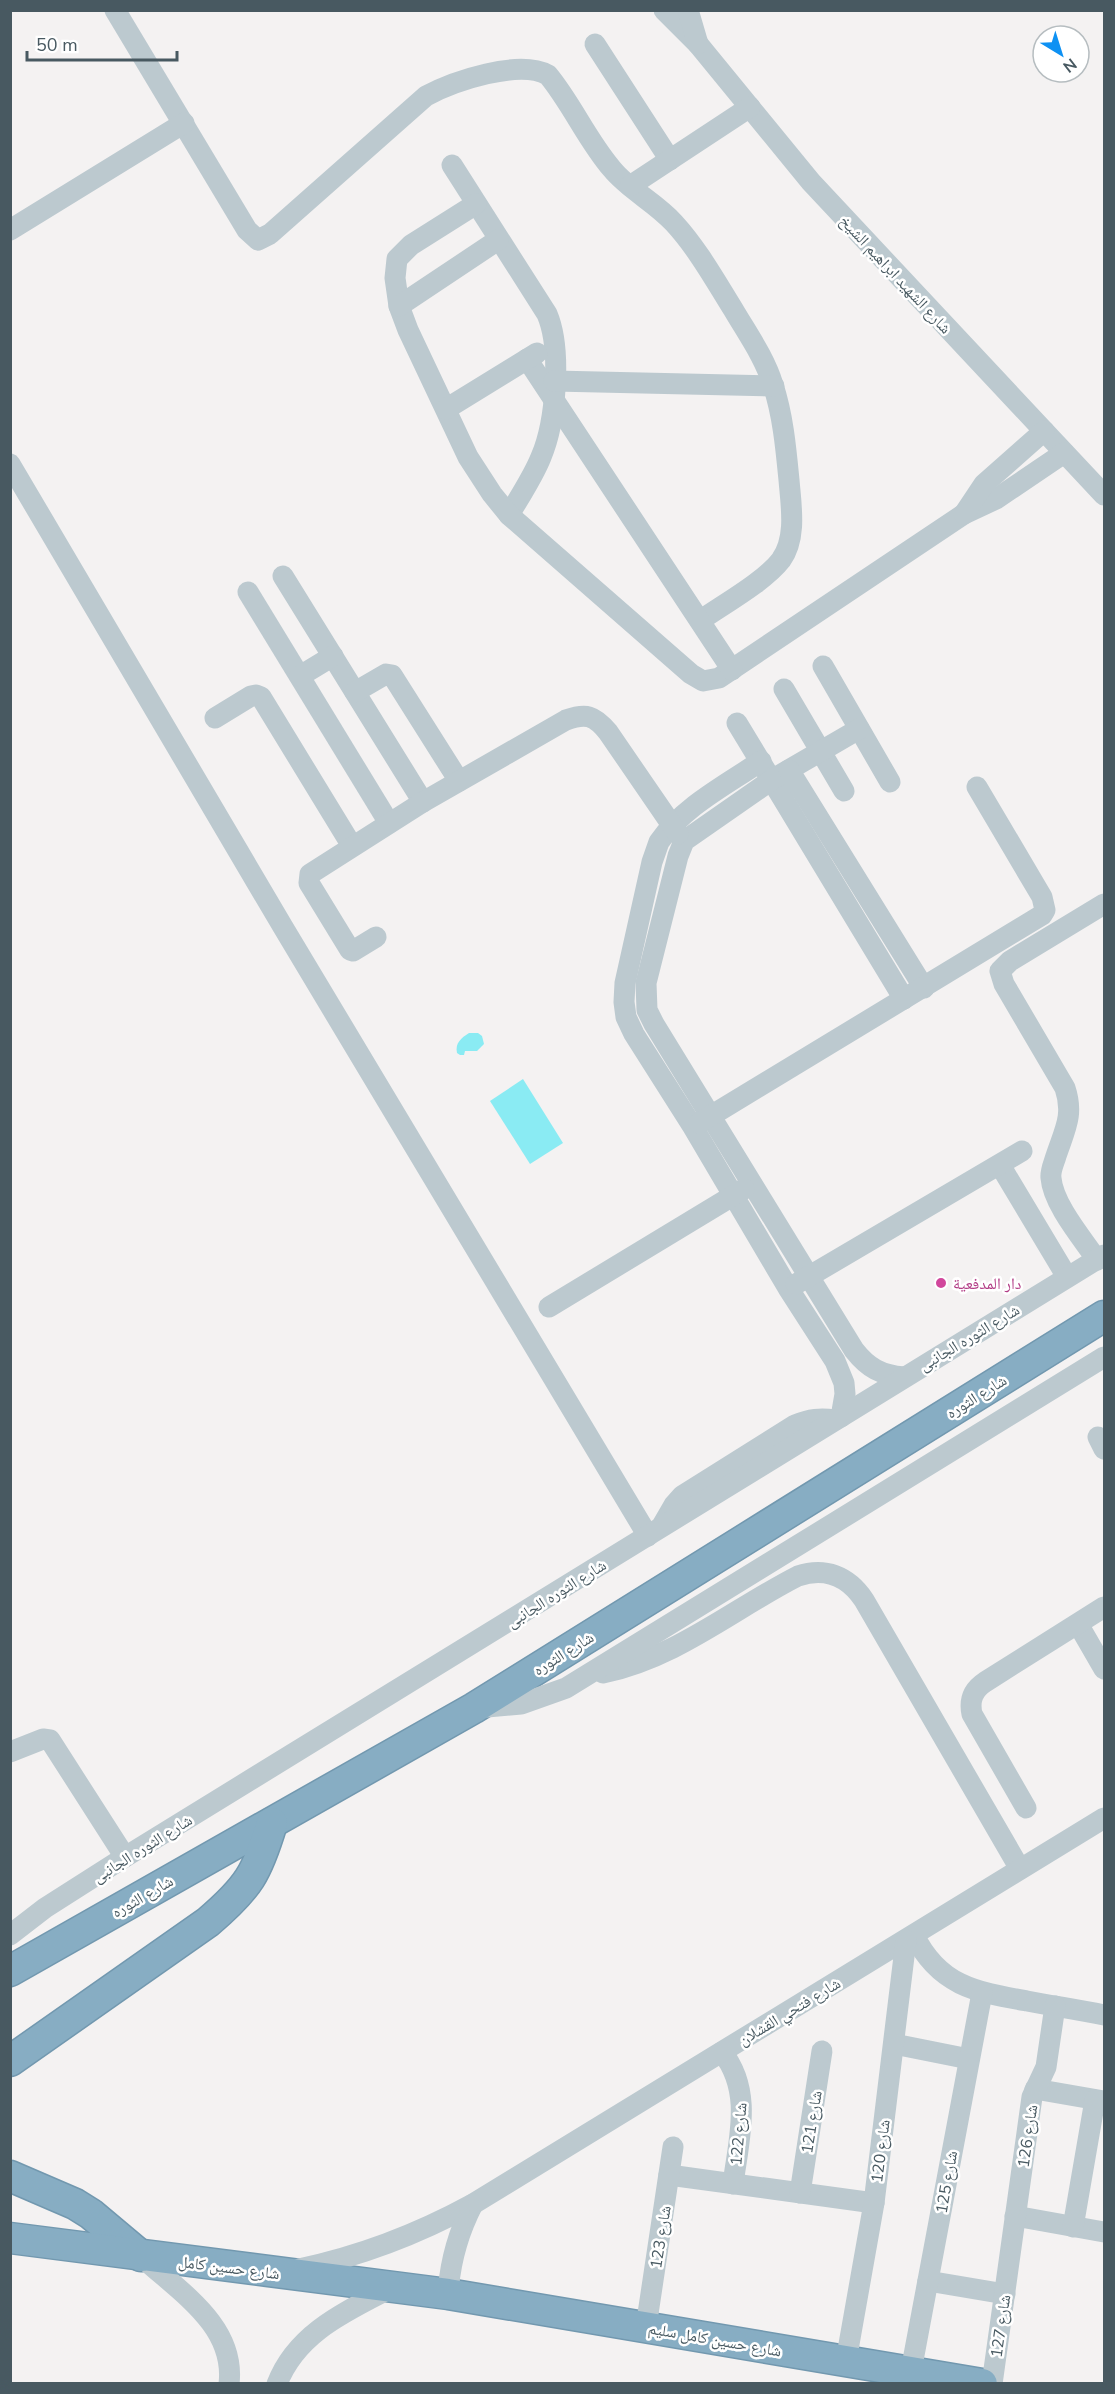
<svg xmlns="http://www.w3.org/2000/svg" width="1115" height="2394" viewBox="0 0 1115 2394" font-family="'Nunito Sans','Noto Naskh Arabic',sans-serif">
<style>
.water{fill:#8aebf3}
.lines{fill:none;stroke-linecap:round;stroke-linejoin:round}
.highway-casing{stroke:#7298af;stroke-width:33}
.minor{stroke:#bcc9cf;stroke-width:21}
.highway{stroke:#87adc3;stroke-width:30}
.hotel-dot{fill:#d1479c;stroke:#fff;stroke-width:2}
.labels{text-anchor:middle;stroke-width:5;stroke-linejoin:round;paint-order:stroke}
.street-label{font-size:16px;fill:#485961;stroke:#fff}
.hotel-label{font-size:16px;fill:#b23c85;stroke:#fff;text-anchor:start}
</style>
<rect width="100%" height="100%" fill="#f4f2f2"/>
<g class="water">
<path d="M 469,1033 L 478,1033 L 482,1036 L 484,1044 L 477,1051 L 465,1051 L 464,1055 L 460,1055 L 457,1053 C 455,1043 461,1038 469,1033 Z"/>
<polygon points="523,1079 563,1143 530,1164 490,1101"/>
</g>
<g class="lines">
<defs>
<g id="highway">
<polyline points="10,1971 474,1708 1104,1316"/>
<path d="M 10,2061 L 208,1922 C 249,1887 257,1873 272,1823"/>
<polyline points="10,2176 75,2204 91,2214 141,2256"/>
<polyline points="10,2238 448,2294 982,2384"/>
</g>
</defs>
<use href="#highway" class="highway-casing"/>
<g class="minor">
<path d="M 115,10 L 247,230 L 258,240 L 270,234 L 426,96 C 454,81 519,59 548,75 C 572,104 587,140 612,169 C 629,190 655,202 674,223 C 697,248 715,280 733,309 C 747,333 765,358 773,385 C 783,415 786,449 789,480 C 791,505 797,538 781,560 C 765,581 724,604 701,620"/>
<polyline points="664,10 698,44 811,182 1104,495"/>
<polyline points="688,10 698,44"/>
<polyline points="595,44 670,160"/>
<path d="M 452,165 L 547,314 C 562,349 556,422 541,457 C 533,477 520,496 509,515"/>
<polyline points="630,186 750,107"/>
<polyline points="476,204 411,245 397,259 395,278 399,306 408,330 468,457 492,494 509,515 691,674 703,681 719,678 964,514 996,499 1064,453"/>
<polyline points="10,230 184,123"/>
<polyline points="399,306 498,240"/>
<polyline points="527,359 732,670"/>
<polyline points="554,381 774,386"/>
<polyline points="446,409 537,353"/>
<polyline points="10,464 283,927 648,1536"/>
<polyline points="964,514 984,484 1044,431"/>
<polyline points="283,576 423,802"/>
<polyline points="248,592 389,823"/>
<polyline points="823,666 890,782"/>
<polyline points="300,676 333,656"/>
<polyline points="784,689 844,791"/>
<polyline points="355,692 386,674 392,675 459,781"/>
<polyline points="215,718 251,696 256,695 261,697 352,846"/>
<polyline points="737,723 904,999"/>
<path d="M 859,729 L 773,779 L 684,841 L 678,856 L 646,983 L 647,1010 L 654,1024 L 854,1350 C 868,1368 881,1375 904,1377"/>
<path d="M 761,761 C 726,785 684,806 659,842 L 652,862 L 625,983 L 624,1002 L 626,1017 L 634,1034 L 693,1127 L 788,1288 L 835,1361 L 844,1383 L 845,1394 L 841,1417"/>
<polyline points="789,770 924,988"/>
<path d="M 376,937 L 353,951 L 350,950 L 309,883 L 310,874 L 423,802 L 566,720 C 586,713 594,715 608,732 L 678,834"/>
<polyline points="699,1123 1042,915 1045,910 1042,897 977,787"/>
<polyline points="1000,1165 1067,1277"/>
<path d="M 1097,1260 C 1082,1238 1053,1204 1051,1178 C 1050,1171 1054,1163 1056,1156 C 1065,1129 1074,1115 1065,1088 L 1004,984 L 1000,971 L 1010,961 L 1104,904"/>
<polyline points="796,1284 1022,1151"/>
<polyline points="549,1307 744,1189"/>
<polyline points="1098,1437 1104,1449"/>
<path d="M 663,1524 L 674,1505 L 682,1496 L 795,1425 C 810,1419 820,1418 835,1420"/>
<polyline points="1078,1624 1104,1669"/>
<path d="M 603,1673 C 676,1658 733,1609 798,1576 C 825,1567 848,1576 864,1600 L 1020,1869"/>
<polyline points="476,1708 521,1704 566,1688 1104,1357"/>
<polyline points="10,1752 43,1739 50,1740 125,1857"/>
<path d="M 1026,1808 L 972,1714 C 969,1700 973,1690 985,1682 L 1104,1607"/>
<polyline points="10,1935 45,1908 125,1857 1104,1255"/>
<path d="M 914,1935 C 939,1986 976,1992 1027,2001 C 1053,2006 1079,2010 1104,2015"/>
<polyline points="894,2044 969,2059"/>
<path d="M 722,2052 C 753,2091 739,2138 733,2184"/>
<polyline points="1035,2089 1104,2101"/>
<polyline points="669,2175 874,2203"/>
<polyline points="800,2193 822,2051"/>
<polyline points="1015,2216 1104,2232"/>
<polyline points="1073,2227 1095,2100"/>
<path d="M 141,2256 C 178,2291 236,2325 229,2384"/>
<path d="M 299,2269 C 361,2256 418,2234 473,2204 L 1104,1818"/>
<polyline points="928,2281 1005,2294"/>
<path d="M 448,2294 C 450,2261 458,2233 473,2204"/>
<polyline points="646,2327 673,2147"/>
<polyline points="846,2361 874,2203 906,1940"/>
<polyline points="911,2371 982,1993"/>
<path d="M 277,2384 C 297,2332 347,2311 393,2287"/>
<polyline points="992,2384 1032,2097 1046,2067 1055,2006"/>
</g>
<use href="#highway" class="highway"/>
</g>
<circle class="hotel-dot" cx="941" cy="1283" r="6"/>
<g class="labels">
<g class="street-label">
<text transform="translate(896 274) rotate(47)" y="6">شارع الشهيد ابراهيم الشيخ</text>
<text transform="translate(969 1337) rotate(-31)" y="6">شارع الثوره الجانبى</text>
<text transform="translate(976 1396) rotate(-32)" y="6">شارع الثوره</text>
<text transform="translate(556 1593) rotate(-32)" y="6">شارع الثوره الجانبى</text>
<text transform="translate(563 1653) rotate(-32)" y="6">شارع الثوره</text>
<text transform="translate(142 1848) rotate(-32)" y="6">شارع الثوره الجانبى</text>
<text transform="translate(142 1896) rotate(-30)" y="6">شارع الثوره</text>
<text transform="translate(789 2011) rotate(-31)" y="6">شارع فتحي القشلان</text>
<text transform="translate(811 2122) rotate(-81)" y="6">شارع 121</text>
<text transform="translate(738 2134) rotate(-85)" y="6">شارع 122</text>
<text transform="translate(1027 2136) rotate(-82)" y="6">شارع 126</text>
<text transform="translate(880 2151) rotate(-83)" y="6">شارع 120</text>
<text transform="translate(946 2182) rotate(-80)" y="6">شارع 125</text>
<text transform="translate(660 2237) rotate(-81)" y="6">شارع 123</text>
<text transform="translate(229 2267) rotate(7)" y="6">شارع حسين كامل</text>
<text transform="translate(1000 2326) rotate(-82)" y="6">شارع 127</text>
<text transform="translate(715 2339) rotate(10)" y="6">شارع حسين كامل سليم</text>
</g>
<g class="hotel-label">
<text x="953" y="1289">دار المدفعية</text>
</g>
</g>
<rect width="1115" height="2394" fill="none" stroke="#485961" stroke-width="24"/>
<g transform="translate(1061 54) rotate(142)"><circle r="28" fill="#ffffff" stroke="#b6bdc0" stroke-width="1.5"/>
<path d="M0-4.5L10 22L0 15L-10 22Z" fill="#0e91f3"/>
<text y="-9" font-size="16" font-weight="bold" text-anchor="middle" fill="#485961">N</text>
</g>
<path d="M27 51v9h150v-9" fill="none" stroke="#485961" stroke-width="3"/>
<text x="36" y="51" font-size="18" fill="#485961" stroke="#ffffff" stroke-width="4.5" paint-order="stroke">50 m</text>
</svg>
